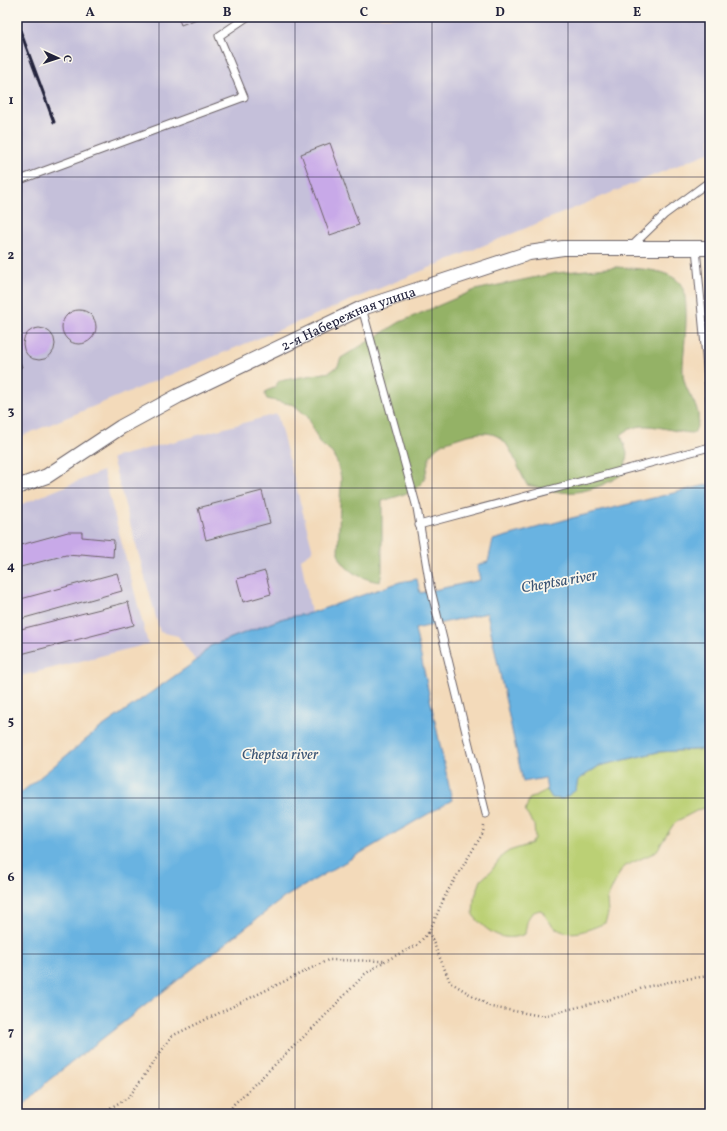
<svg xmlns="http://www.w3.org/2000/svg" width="727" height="1131" viewBox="0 0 727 1131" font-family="Vollkorn,serif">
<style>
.industrial{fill:#c5c0da}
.green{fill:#bbd074;stroke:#6e7958}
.forest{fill:#94b266;stroke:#5b6a50}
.water{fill:#69b3e1;stroke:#466a8e}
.building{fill:#c8a9e8}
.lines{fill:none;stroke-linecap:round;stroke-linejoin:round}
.lane-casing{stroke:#6b6267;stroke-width:9}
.street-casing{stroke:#6b6267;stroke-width:16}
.path{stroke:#6b6267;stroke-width:2.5;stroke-dasharray:1 3;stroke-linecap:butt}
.lane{stroke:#fff;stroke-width:7}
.street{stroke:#fff;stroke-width:14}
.rail{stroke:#22223b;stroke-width:3}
.grid{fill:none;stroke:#22223b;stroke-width:1;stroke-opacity:0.55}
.labels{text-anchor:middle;stroke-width:3.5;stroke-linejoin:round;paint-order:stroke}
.street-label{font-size:14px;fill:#22223b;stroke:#fbf7ec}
.water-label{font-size:15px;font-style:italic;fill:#3b5575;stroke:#fbf7ec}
.neatline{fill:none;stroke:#22223b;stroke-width:1.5}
.grid-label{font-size:13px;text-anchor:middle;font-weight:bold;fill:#22223b}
</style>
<rect width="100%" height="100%" fill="#fbf7ec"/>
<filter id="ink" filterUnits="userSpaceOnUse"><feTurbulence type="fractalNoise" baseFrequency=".025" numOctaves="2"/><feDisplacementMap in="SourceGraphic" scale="8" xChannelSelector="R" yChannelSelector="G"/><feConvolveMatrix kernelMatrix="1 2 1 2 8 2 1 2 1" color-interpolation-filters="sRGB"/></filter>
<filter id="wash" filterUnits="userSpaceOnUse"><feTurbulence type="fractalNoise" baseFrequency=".012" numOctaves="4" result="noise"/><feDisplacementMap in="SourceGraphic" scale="16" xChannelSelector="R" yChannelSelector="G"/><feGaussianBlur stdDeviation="0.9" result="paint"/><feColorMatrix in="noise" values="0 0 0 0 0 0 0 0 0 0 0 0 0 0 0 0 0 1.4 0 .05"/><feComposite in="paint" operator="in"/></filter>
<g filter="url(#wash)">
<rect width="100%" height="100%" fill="#f3daba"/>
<g class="industrial">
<polygon points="17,17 710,17 710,152 17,438"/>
<polygon points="277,414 313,551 301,559 311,613 284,618 210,646 196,661 178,636 160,632 112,458"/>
<polygon points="103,471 148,644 17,677 17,506"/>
</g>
<path class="green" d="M 710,749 L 710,807 L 700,809 L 679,820 L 673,825 L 656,852 L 627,865 L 621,870 L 607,899 L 608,914 L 605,923 C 588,930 567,940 552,925 C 547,920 545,914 541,910 C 527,912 527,922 525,934 C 503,944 486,931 473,915 L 474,899 L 481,880 L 491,871 L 503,855 L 509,851 L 531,844 L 535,838 L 534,824 L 525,812 L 529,799 L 547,790 L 552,798 L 599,766 L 658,752 Z"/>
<path class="forest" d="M 617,267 C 636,269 665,268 679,282 C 693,297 682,352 683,373 C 684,397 708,408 694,433 C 669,433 642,416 621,435 L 627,453 L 625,472 C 610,484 581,495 561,492 C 549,491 538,487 527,485 C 508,450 509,421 458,438 C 449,441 437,444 432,453 C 425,463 429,477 419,486 C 412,493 392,498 382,501 L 382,572 L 380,582 C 362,579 343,571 338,553 L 341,478 L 337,462 L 332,453 L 319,442 L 308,417 L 294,405 L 267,399 L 265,395 L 266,391 L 274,388 L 279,381 L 330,372 L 338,366 L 341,358 L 400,322 L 475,290 L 556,273 Z"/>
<polygon class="water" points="710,484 710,749 658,752 599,766 578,780 576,790 563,799 552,798 547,790 545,778 523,782 487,613 415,629 452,800 285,897 49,1080 17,1112 17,796 99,729 196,661 210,646 284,618 311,613 400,582 417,579 420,593 480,580 477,565 488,562 493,540 568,519"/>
<g id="blocks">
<g class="building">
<polygon points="178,17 202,17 181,25"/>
<polygon points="330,143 359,225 330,235 301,154"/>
<circle cx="79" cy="327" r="17"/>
<circle cx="39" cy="344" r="16"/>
<polygon points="17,354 22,367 17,369"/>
<polygon points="262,491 270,523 206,540 198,508"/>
<polygon points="68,532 82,532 82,537 114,540 113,557 81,554 80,556 66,555 17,568 17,546"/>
<polygon points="265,571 271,594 243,602 237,579"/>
<polygon points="117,573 122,591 17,620 17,600"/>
<polygon points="128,602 134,625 17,655 17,630"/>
</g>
</g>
</g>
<g filter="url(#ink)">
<use href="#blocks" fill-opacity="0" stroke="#6b6267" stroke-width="1"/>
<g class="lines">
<defs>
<g id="lane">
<polyline points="17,181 244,97 219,36 247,17"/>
<polyline points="631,247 664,215 710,181"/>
<polyline points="696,248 710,401"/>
<polyline points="362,308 417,508 430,586 486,814"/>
<polyline points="419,525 710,447"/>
</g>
<g id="street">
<path id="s1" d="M 17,487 L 47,476 L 121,427 L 178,396 L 362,308 L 529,253 L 563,248 L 710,248"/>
</g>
</defs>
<use href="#lane" class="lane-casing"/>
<use href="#street" class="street-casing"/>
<g class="path">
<polyline points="484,826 483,833 446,894 429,932 450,982 491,1007 542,1016 623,996 645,987 685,979 710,976"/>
<polyline points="100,1114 129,1097 172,1036 328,960 385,961"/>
<polyline points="227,1114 234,1104 319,1022 365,974 385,961 417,945 429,932"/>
</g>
<use href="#lane" class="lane"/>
<use href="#street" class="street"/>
<polyline class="rail" points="17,22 54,122"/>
</g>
</g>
<path class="grid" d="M 159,17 L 159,1114M 295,17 L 295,1114M 432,17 L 432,1114M 568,17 L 568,1114M 17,177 L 710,177M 17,333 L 710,333M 17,488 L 710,488M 17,643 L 710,643M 17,798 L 710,798M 17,954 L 710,954"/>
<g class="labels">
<g class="street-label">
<text dy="5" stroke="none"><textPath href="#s1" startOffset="373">2-я Набережная улица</textPath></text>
</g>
<g class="water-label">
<text transform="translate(559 581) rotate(-10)" y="5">Cheptsa river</text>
<text x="280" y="759">Cheptsa river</text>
</g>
</g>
<rect width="727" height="1131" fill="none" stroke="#fbf7ec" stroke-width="44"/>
<g transform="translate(58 58) rotate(93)" stroke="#fbf7ec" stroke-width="3" paint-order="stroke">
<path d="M0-3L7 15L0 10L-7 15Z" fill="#22223b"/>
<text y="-6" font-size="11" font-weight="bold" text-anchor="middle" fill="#22223b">С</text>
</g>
<rect x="22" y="22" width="683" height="1087" class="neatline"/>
<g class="grid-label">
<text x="90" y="16">A</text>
<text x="227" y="16">B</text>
<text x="364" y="16">C</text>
<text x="500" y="16">D</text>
<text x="637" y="16">E</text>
<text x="11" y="104">1</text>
<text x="11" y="259">2</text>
<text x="11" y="415">3</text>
<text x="11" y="570">4</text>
<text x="11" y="725">5</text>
<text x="11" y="881">6</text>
<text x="11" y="1036">7</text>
</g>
</svg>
